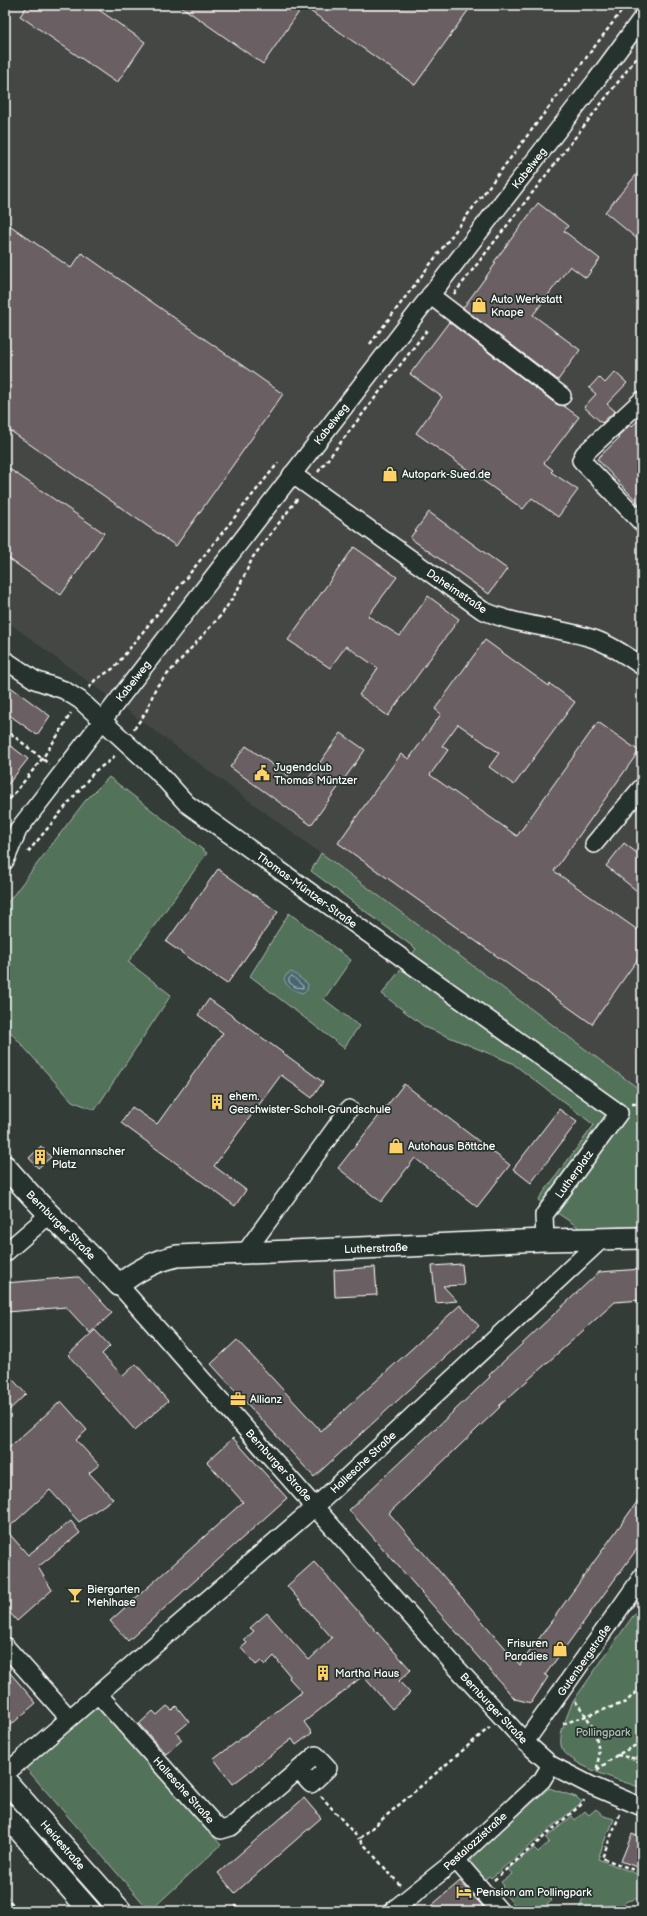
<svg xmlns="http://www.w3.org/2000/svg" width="647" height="1916" viewBox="0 0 647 1916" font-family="'Balsamiq Sans',sans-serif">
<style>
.built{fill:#444745}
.green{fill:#53725a;stroke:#a9b8ac}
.water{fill:#47666d;stroke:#91a3a7}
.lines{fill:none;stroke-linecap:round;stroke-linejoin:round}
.shore{stroke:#b5c2c5;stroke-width:1}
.building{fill:#6b6064;stroke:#fff}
.minor-casing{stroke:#fff;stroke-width:20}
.major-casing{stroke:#fff;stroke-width:24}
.path{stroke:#fff;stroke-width:2.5;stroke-dasharray:4 3;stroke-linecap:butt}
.minor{stroke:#26332d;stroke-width:17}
.major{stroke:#26332d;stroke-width:21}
.labels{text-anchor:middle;stroke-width:3.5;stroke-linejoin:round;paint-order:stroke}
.street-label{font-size:11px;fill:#fff;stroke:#26332d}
.poi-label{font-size:11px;fill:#fff;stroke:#26332d;text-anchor:start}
.park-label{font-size:11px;fill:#b2c0b5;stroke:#26332d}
</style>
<rect width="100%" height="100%" fill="#343c38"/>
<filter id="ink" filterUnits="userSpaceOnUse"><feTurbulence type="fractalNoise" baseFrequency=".025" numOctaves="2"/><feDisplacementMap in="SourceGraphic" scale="8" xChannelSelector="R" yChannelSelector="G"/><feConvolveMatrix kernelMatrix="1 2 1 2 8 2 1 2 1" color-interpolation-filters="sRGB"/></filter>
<g filter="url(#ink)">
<polygon class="built" points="5,5 642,5 642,1088 639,1089 5,620"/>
<g class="green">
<polygon points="109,777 207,853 128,962 171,995 95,1110 72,1101 5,1026 5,906 85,801"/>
<polygon points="321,853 639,1089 642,1088 642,1226 581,1229 538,1200 594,1125 512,1063 425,1027 382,994 416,949 311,871"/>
<polygon points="289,913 351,960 324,999 359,1026 344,1048 250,976"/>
<path d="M 642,1603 L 642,1788 C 625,1782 564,1765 561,1745 C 559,1732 568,1715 572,1703 Z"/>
<polygon points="97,1707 221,1845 150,1911 25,1767"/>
<polygon points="549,1788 576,1797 582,1802 491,1878 489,1876 483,1881 471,1865 472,1858 476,1852"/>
<polygon points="596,1809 604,1816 614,1819 609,1832 608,1831 598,1859 642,1876 642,1899 639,1898 627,1901 622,1906 609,1906 606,1911 582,1911 579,1910 583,1898 554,1888 550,1902 540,1911 520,1911 500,1889 504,1886 501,1882 512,1874 508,1869 534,1848 538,1852 549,1842 546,1838 572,1816 575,1820 585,1811 589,1815"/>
</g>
<path class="water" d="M 292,972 L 308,984 L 307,990 L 302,993 C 294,990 287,988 284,979 L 287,974 Z"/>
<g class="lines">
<polygon class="shore" points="292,976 303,986 303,988 295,987 289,982 289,979"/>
</g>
<g class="building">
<polygon points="28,5 92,5 145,42 117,83 20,16"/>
<polygon points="179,5 472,5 415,85 303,6 263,64"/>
<polygon points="642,168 642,243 605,212"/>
<polygon points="538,203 568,226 564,231 600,259 586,278 570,266 533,315 580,350 558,380 463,308 496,263 494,262"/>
<polygon points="5,222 71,268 82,253 283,394 176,546 5,427"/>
<polygon points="449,322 556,404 564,406 579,417 544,463 553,470 551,472 578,490 558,517 532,498 523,509 416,433 442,397 410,374"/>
<polygon points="615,372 627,383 607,404 615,411 602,423 584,407 596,394 589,388 599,377 605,383"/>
<polygon points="642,417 642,507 597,459 619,438 617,437 630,425 632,426"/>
<polygon points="5,466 104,533 61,595 5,556"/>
<polygon points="429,512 507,569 489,594 410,538"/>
<polygon points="354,547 397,577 368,616 400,636 428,596 459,619 388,716 359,695 378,668 346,646 330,668 288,640"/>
<polygon points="485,640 549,686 550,684 575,702 514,785 489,767 499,753 458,724 442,746 448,750 430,775 517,836 598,722 639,751 554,871 642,933 642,953 592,1024 338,843 401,754 409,759 441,714 435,709"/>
<polygon points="5,683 50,716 37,735 5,712"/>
<polygon points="341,733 365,750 311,825 230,767 246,746 303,786"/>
<polygon points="11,746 28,759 5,788 5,753"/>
<polygon points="624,843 642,857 642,895 606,866"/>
<polygon points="218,869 278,912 227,984 166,942"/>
<polygon points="209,999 323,1082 312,1098 281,1075 214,1166 246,1190 235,1206 121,1123 132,1107 157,1124 223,1033 198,1015"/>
<polygon points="404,1084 510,1165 477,1207 415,1158 381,1202 338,1168"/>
<polygon points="559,1109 577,1122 531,1183 513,1169"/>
<polygon points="41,1146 51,1157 38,1168 29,1158"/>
<polygon points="462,1264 464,1285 443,1286 457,1301 436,1303 432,1266"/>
<polygon points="375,1267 377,1295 335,1297 334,1270"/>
<polygon points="642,1269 642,1300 615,1302 499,1406 500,1407 389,1513 520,1665 642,1495 642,1542 545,1675 548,1677 531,1703 515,1699 349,1510 490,1377 489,1375 599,1272"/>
<polygon points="76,1277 79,1277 112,1313 90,1333 66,1307 7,1312 5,1283"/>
<polygon points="460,1305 479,1326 314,1477 211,1364 237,1340 321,1431"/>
<polygon points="95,1330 110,1346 102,1354 123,1376 136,1364 168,1401 135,1430 68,1355"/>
<polygon points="5,1371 26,1394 5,1414"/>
<polygon points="61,1401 87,1430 76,1440 99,1465 89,1473 113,1499 79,1522 50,1490 6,1530 28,1555 71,1521 80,1533 38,1567 52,1590 17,1621 5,1607 5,1451"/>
<polygon points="233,1438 287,1498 128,1641 110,1621 243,1502 207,1462"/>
<polygon points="314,1562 411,1670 399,1681 410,1693 392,1709 363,1676 304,1722 312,1733 296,1745 292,1739 233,1784 214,1759 302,1692 289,1678 290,1676 274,1656 265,1665 261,1661 256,1665 241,1648 247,1643 244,1640 254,1631 250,1628 267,1613 309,1660 332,1638 287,1586"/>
<polygon points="5,1667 36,1703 5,1730"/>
<polygon points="167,1706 172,1710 176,1706 189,1722 176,1733 182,1740 166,1754 139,1724 153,1711 157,1715"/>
<polygon points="304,1798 321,1818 235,1893 218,1873"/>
<polygon points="632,1834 642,1838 642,1869 621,1861"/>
<polygon points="460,1881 487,1911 425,1911"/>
</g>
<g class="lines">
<defs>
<g id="minor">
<polyline points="430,295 562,396"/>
<polyline points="642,400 584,454 581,460 642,523"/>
<path d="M 292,474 L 482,610 C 517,626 557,627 594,639 C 611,645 627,656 642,666"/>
<polyline points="5,660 35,680 64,690 80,700 157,771 187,804 619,1113 544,1215 545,1240"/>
<polyline points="594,844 642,787"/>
<polyline points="5,861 18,830 595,82 642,18"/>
<polyline points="5,1253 50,1214"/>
<polyline points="245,1253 349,1109"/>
<polyline points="119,1285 455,1666 525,1742 551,1765 590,1785 642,1807"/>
<polyline points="5,1646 69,1718"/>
<polyline points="98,1694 214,1824 221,1830 231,1827 316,1755 328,1768 311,1784 298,1770"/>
<polyline points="525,1742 642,1577"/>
<polyline points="5,1774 315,1507 602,1239"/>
<polyline points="456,1860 500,1911"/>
<polyline points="392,1911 456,1860 542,1780 551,1765"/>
</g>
<g id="major">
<path d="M 5,1166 C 40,1208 82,1245 119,1285 C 137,1270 154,1261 177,1256 L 545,1240 L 642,1238"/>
<polyline points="5,1780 121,1911"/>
<polyline points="5,1814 90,1911"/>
</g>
</defs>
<use href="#minor" class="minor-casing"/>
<use href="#major" class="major-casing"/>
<g class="path">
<polyline points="454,294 642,51"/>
<polyline points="370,344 626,5"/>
<polyline points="318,472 427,330"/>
<polyline points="89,688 95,680 114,668 278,463"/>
<polyline points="5,729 49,764"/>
<polyline points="134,729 146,712 156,687 222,614 237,591 253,557 298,498"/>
<polyline points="5,805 42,759 58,735 71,713"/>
<polyline points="28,852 95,771 111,760 116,754"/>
<polyline points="632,1104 642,1104"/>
<path d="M 575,1701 C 591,1720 603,1742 597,1768"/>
<polyline points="563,1724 626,1702 642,1686"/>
<polyline points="617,1755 642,1760"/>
<polyline points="597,1770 617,1755 642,1742"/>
<polyline points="321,1796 359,1839"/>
<polyline points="620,1814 602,1858 642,1873"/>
<polyline points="494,1880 583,1803 584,1800"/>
<polyline points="400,1885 359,1839 490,1727"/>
<polyline points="5,1896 19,1911"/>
<polyline points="230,1911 236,1906 241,1911"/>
</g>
<use href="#minor" class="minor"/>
<use href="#major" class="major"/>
</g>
</g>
<defs>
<symbol id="shop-bare" viewBox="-9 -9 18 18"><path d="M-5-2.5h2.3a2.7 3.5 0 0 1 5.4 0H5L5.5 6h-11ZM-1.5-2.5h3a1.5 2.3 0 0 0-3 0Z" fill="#ffd166" stroke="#26332d" stroke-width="2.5" paint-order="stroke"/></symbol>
<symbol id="civic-bare" viewBox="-9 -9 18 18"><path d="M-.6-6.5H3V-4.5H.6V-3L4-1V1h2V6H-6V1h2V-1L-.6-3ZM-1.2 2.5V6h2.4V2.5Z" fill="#ffd166" stroke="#26332d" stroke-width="2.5" paint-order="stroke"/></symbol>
<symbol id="building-bare" viewBox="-9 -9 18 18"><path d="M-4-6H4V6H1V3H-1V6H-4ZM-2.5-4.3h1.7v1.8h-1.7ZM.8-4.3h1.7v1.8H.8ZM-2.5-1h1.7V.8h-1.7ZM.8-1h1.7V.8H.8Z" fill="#ffd166" stroke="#26332d" stroke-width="2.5" paint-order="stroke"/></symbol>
<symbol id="office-bare" viewBox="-9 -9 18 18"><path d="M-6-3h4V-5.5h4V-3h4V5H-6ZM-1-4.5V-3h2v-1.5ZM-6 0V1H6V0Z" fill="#ffd166" stroke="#26332d" stroke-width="2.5" paint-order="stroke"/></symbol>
<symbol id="bar-bare" viewBox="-9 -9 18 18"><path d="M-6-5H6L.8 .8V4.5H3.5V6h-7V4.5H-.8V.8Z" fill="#ffd166" stroke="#26332d" stroke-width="2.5" paint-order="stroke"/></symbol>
<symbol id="hotel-bare" viewBox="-9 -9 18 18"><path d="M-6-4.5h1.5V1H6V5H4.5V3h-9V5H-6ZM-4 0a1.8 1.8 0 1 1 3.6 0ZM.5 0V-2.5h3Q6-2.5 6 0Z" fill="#ffd166" stroke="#26332d" stroke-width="2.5" paint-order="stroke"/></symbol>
</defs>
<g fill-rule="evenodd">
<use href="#shop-bare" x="468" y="294" width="22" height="22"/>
<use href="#shop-bare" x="379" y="463" width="22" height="22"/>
<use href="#civic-bare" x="251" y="762" width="22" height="22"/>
<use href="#building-bare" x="206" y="1091" width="22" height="22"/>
<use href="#shop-bare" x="385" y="1135" width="22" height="22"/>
<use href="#building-bare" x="29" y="1146" width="22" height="22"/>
<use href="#office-bare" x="227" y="1388" width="22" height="22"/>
<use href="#bar-bare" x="64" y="1584" width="22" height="22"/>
<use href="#shop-bare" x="549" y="1638" width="22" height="22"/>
<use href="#building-bare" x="312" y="1662" width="22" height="22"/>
<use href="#hotel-bare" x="453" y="1881" width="22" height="22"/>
</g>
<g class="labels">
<g class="street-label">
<text transform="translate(529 168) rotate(-52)" y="4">Kabelweg</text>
<text transform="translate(331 424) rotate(-52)" y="4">Kabelweg</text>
<text transform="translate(457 591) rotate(34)" y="4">Daheimstraße</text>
<text transform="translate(133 681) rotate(-52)" y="4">Kabelweg</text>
<text transform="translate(307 890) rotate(36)" y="4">Thomas-Müntzer-Straße</text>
<text transform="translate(574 1174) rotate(-54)" y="4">Lutherplatz</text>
<text transform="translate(61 1225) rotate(45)" y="4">Bernburger Straße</text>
<text transform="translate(376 1248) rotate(-2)" y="4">Lutherstraße</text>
<text transform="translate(363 1462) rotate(-43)" y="4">Hallesche Straße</text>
<text transform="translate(279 1465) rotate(48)" y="4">Bernburger Straße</text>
<text transform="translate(584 1660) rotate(-55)" y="4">Gutenbergstraße</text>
<text transform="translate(494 1708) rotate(47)" y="4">Bernburger Straße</text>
<text transform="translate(184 1790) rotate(48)" y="4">Hallesche Straße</text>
<text transform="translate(475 1841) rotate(-42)" y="4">Pestalozzistraße</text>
<text transform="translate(63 1845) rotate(49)" y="4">Heidestraße</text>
</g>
<g class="poi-label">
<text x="491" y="303">Auto Werkstatt<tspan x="491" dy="13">Knape</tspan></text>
<text x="402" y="478">Autopark-Sued.de</text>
<text x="274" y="771">Jugendclub<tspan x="274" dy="13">Thomas Müntzer</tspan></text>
<text x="229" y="1100">ehem.<tspan x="229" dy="13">Geschwister-Scholl-Grundschule</tspan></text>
<text x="408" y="1150">Autohaus Böttche</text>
<text x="52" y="1155">Niemannscher<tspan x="52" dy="13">Platz</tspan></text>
<text x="250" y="1403">Allianz</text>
<text x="87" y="1593">Biergarten<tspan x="87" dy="13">Mehlhase</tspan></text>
<text x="548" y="1647" text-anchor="end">Frisuren<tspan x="548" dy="13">Paradies</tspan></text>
<text x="335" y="1677">Martha Haus</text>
<text x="476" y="1896">Pension am Pollingpark</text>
</g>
<g class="park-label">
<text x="603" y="1736">Pollingpark</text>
</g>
</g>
<rect width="647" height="1916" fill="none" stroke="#26332d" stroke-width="20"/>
<rect x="10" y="10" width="627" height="1896" fill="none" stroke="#fff" stroke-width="1.5" filter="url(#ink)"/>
</svg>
